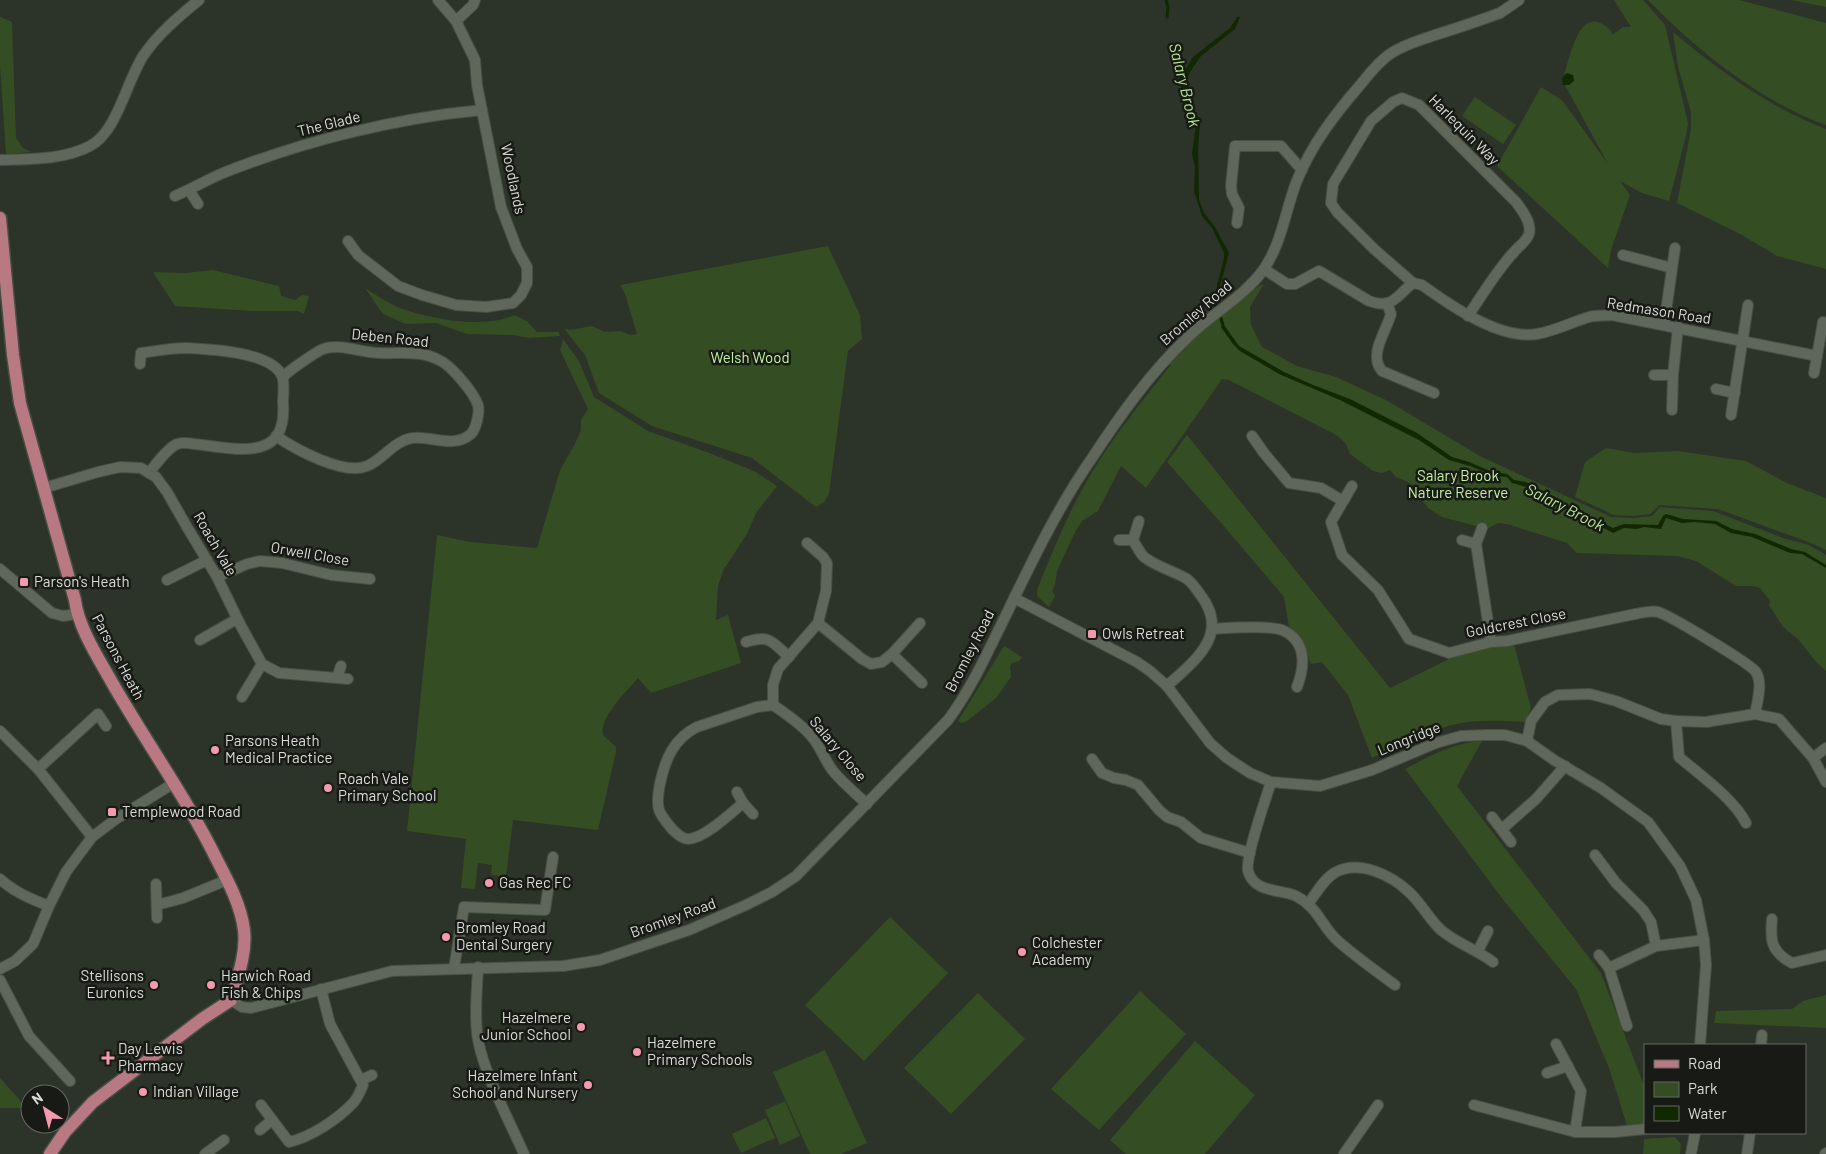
<svg xmlns="http://www.w3.org/2000/svg" width="1826" height="1154" viewBox="0 0 1826 1154" font-family="Barlow,sans-serif">
<style>
.green{fill:#354d23}
.water{fill:#122800}
.lines{fill:none;stroke-linecap:round;stroke-linejoin:round}
.stream{stroke:#122800;stroke-width:3}
.minor-casing{stroke:#484e44;stroke-width:12}
.major-casing{stroke:#484e44;stroke-width:15}
.minor{stroke:#5f675a;stroke-width:10}
.major{stroke:#b87983;stroke-width:12}
.poi-dot{fill:#f39aac;stroke:#171a15;stroke-width:2}
.labels{text-anchor:middle;stroke-width:5;stroke-linejoin:round;paint-order:stroke}
.street-label{font-size:15px;fill:#daded7;stroke:#171a15}
.park-label{font-size:15px;fill:#c3f49f;stroke:#171a15}
.poi-label{font-size:15px;fill:#daded7;stroke:#171a15;text-anchor:start}
.water-label{font-size:16px;font-style:italic;fill:#b6e692;stroke:#171a15}
</style>
<rect width="100%" height="100%" fill="#2c3328"/>
<g class="green">
<path d="M 1614,0 L 1643,0 L 1665,25 L 1688,123 L 1686,136 L 1669,201 L 1642,193 L 1620,181 L 1630,195 L 1611,250 L 1608,268 L 1497,166 L 1541,87 L 1562,100 L 1608,164 L 1565,85 L 1569,85 L 1567,73 L 1564,75 C 1571,54 1580,0 1611,31 L 1612,35 L 1623,27 L 1631,27 Z"/>
<path d="M 1648,0 L 1739,0 L 1826,23 L 1826,125 C 1761,102 1695,49 1648,0 Z"/>
<polygon points="1791,0 1826,0 1826,7"/>
<polygon points="0,17 12,22 16,138 23,148 31,152 6,154 0,66"/>
<path d="M 1673,32 C 1717,69 1772,109 1826,129 L 1826,269 L 1777,256 L 1740,234 L 1677,203 L 1691,129 L 1691,112 L 1678,67 Z"/>
<polygon points="1475,97 1516,125 1503,144 1462,116"/>
<polygon points="828,246 860,315 862,339 848,351 829,494 824,502 816,507 752,458 652,426 599,393 585,355 565,330 567,329 570,330 592,326 605,332 621,331 630,335 637,334 625,294 620,285"/>
<polygon points="213,270 279,286 281,296 295,300 302,295 309,296 304,314 298,311 252,311 175,306 153,272 186,273"/>
<path d="M 1264,284 L 1250,307 L 1251,325 L 1262,347 L 1297,366 L 1336,377 L 1386,400 L 1480,456 L 1611,517 L 1633,518 L 1652,516 L 1660,507 L 1713,511 L 1783,538 L 1809,545 L 1826,555 L 1826,671 L 1817,663 L 1798,639 L 1783,627 L 1769,605 L 1770,601 L 1760,588 L 1754,586 L 1736,586 L 1696,561 L 1677,556 L 1577,553 L 1567,543 L 1507,524 L 1498,523 L 1487,529 L 1442,517 L 1428,508 L 1408,482 L 1396,477 L 1390,470 L 1382,473 L 1373,471 L 1350,454 L 1346,444 L 1338,436 L 1229,380 L 1222,379 L 1146,488 L 1121,466 L 1098,511 L 1082,521 L 1075,532 L 1057,571 L 1055,585 L 1052,591 L 1055,596 L 1049,607 L 1037,596 L 1038,587 C 1052,553 1066,518 1084,486 C 1108,443 1140,403 1171,365 L 1163,363 L 1220,314 L 1259,286 Z"/>
<path d="M 365,288 C 375,294 385,301 395,306 C 424,318 485,330 514,315 L 527,321 L 537,332 L 559,332 L 560,336 L 529,338 L 512,335 L 467,334 L 436,323 L 406,324 L 383,314 Z"/>
<path d="M 563,339 L 579,361 L 594,397 L 648,431 L 712,454 L 754,471 L 777,486 L 756,513 L 747,534 L 724,569 L 718,586 L 716,620 L 728,615 L 741,663 L 651,693 L 638,678 C 627,691 599,717 603,735 L 616,747 L 616,752 L 598,830 L 513,820 L 506,877 L 491,875 L 492,865 L 478,863 L 475,889 L 461,888 L 466,839 L 407,831 L 437,535 L 470,542 L 537,548 L 560,470 L 575,444 L 581,430 L 581,420 L 588,409 L 560,350 Z"/>
<path d="M 1187,435 L 1390,688 L 1449,659 L 1495,646 L 1514,644 L 1531,708 L 1526,722 C 1502,721 1475,719 1452,725 C 1427,731 1395,746 1372,758 L 1348,695 L 1322,662 L 1311,664 L 1303,641 L 1289,627 L 1284,597 L 1222,524 L 1167,462 Z"/>
<polygon points="1606,448 1634,453 1678,451 1746,461 1787,483 1826,498 1826,550 1811,543 1718,509 1660,505 1650,514 1634,516 1614,515 1575,497 1585,462"/>
<polygon points="1004,646 1022,657 1019,661 1012,663 1010,666 1011,677 996,698 967,721 962,723 958,721"/>
<path d="M 1482,741 L 1457,786 L 1601,973 L 1645,1088 L 1645,1124 L 1627,1126 L 1609,1068 L 1576,989 L 1505,902 L 1405,769 C 1429,756 1453,743 1482,741 Z"/>
<polygon points="890,917 948,973 864,1061 805,1005"/>
<polygon points="1140,991 1186,1034 1099,1130 1051,1089"/>
<polygon points="978,993 1025,1039 951,1114 904,1068"/>
<polygon points="1826,995 1826,1028 1714,1023 1716,1011 1792,1009 1803,1001"/>
<polygon points="1195,1041 1255,1095 1205,1154 1126,1154 1110,1140"/>
<polygon points="825,1050 867,1143 841,1154 810,1154 773,1072"/>
<polygon points="0,1078 27,1108 0,1108"/>
<polygon points="785,1101 800,1136 780,1145 765,1110"/>
<polygon points="766,1118 775,1138 741,1153 732,1134"/>
<polygon points="1675,1137 1681,1144 1680,1154 1643,1154 1644,1139"/>
</g>
<g class="water">
<polygon points="1237,17 1240,17 1235,29 1200,57 1190,72 1187,81 1189,97 1200,124 1198,147 1199,200 1204,213 1215,227 1229,253 1220,286 1217,285 1224,258 1224,253 1212,228 1202,216 1194,191 1195,167 1192,154 1196,125 1183,96 1175,55 1175,47 1178,47 1179,63 1184,72 1193,57 1230,28"/>
<polygon points="1567,73 1573,75 1574,81 1569,85 1563,85 1562,78"/>
<path d="M 1224,325 L 1239,346 L 1284,372 L 1313,385 L 1350,399 L 1417,433 L 1452,457 L 1469,462 L 1490,471 L 1507,474 L 1514,480 L 1526,482 L 1553,499 L 1575,509 L 1573,512 C 1566,508 1558,506 1551,502 C 1535,493 1531,487 1512,483 L 1507,477 L 1495,476 L 1470,466 L 1449,460 L 1419,440 L 1340,400 L 1279,374 L 1240,351 L 1233,344 L 1221,327 Z"/>
<polygon points="1579,511 1613,528 1624,524 1658,525 1663,516 1666,514 1683,519 1716,521 1732,529 1755,534 1791,549 1805,552 1826,565 1826,568 1802,554 1790,553 1752,537 1731,533 1715,524 1694,522 1682,523 1666,518 1661,529 1644,527 1637,529 1624,528 1613,533 1578,514"/>
</g>
<g class="lines">
<g class="stream">
<polyline points="1166,0 1168,7 1167,17"/>
<polyline points="1217,309 1216,305 1219,283"/>
<polyline points="1220,315 1224,329"/>
</g>
<defs>
<g id="minor">
<polyline points="456,21 473,5 475,0"/>
<path d="M 0,160 C 28,159 64,160 90,146 C 117,132 126,83 143,56 C 158,34 178,17 199,0"/>
<polyline points="189,190 198,204"/>
<path d="M 175,196 C 191,189 207,180 223,173 C 304,141 396,118 482,110"/>
<polyline points="1237,223 1239,208 1232,194 1231,186 1235,146 1281,146 1302,170"/>
<polyline points="348,241 358,255 398,286 422,295 456,305 486,307 513,303 521,295 527,283 527,267 517,249 501,207 477,85 475,60 456,21 438,0"/>
<polyline points="1623,255 1672,268"/>
<path d="M 1264,269 L 1287,284 L 1295,284 L 1319,271 L 1369,301 C 1393,310 1397,295 1413,283 L 1422,285 C 1451,306 1500,340 1537,334 C 1555,331 1572,322 1589,317 C 1596,315 1605,316 1612,315 L 1817,356 L 1823,322"/>
<path d="M 1413,283 L 1374,249 L 1337,212 L 1331,203 L 1333,184 L 1371,121 L 1393,102 L 1402,98 L 1419,105 L 1516,202 C 1522,210 1532,223 1529,234 C 1527,241 1519,246 1514,252 C 1496,271 1483,294 1468,316"/>
<path d="M 1387,303 L 1391,314 C 1386,332 1368,355 1382,371 L 1434,393"/>
<polyline points="1664,325 1675,248"/>
<path d="M 140,364 L 141,353 C 156,351 171,348 186,348 C 209,349 272,352 282,376 C 285,383 283,395 283,402 C 284,415 283,432 272,441 C 253,456 217,446 194,444 C 188,443 180,442 175,445 C 165,451 157,463 149,473"/>
<polyline points="1814,373 1817,356"/>
<polyline points="1654,375 1673,375"/>
<polyline points="1716,389 1735,393"/>
<polyline points="1672,410 1673,375 1678,327"/>
<polyline points="1731,415 1748,305"/>
<path d="M 276,436 C 295,449 344,476 367,466 C 380,461 389,448 401,442 C 423,429 450,452 471,434 C 476,429 480,412 478,405 C 474,393 451,365 439,360 C 421,350 400,354 380,353 C 362,353 341,343 323,349 C 316,352 288,371 283,377"/>
<polyline points="1252,436 1264,453 1289,483 1321,488 1343,501"/>
<path d="M 1352,486 L 1331,522 L 1342,555 L 1378,590 L 1409,639 L 1449,653 L 1491,642 L 1507,641 L 1635,614 C 1642,613 1651,610 1658,612 C 1669,615 1751,664 1756,672 C 1763,683 1757,703 1755,714"/>
<polyline points="44,488 98,472 120,467 141,468 156,477 167,492 187,527 217,577 241,626 262,664 279,673 337,678 341,666"/>
<path d="M 1139,521 L 1133,540 C 1136,545 1139,551 1143,556 C 1152,565 1176,572 1187,579 C 1193,583 1198,592 1202,597 C 1230,636 1193,662 1167,686"/>
<polyline points="1119,540 1133,540"/>
<polyline points="1462,540 1476,544 1482,528"/>
<polyline points="1476,544 1491,642"/>
<polyline points="0,569 52,613 63,616 77,614"/>
<polyline points="217,577 247,564 260,561 282,563 331,575 370,579"/>
<polyline points="167,580 207,560"/>
<polyline points="1014,598 1137,662 1150,671 1167,686 1210,743 1227,758 1250,773 1271,782 1320,786 1372,770 1436,743 1461,736 1485,735 1505,735 1527,741 1554,760 1601,788 1648,822 1680,866 1696,900 1704,940 1706,965 1700,1045"/>
<polyline points="818,623 862,659 871,664 882,662 892,654 920,623"/>
<path d="M 1212,629 C 1228,628 1268,625 1282,630 C 1307,641 1305,666 1297,687"/>
<polyline points="200,640 237,619"/>
<path d="M 746,642 C 770,634 772,642 789,657"/>
<polyline points="892,654 922,683"/>
<polyline points="337,678 348,679"/>
<polyline points="242,697 262,664"/>
<polyline points="773,705 773,685 778,669 818,623 826,591 827,563 823,557 807,543"/>
<path d="M 1676,721 L 1679,757 C 1700,775 1734,799 1746,823"/>
<polyline points="0,731 38,769 92,837"/>
<polyline points="1527,741 1531,721 1545,702 1558,695 1590,694 1616,701 1661,719 1676,721 1706,722 1755,714 1779,719 1813,758 1826,782"/>
<polyline points="1813,758 1826,748"/>
<polyline points="1092,759 1102,773 1114,778 1126,780 1138,785 1159,810 1167,817 1181,822 1201,838 1250,853"/>
<polyline points="38,769 98,714 106,726"/>
<path d="M 1271,782 C 1266,798 1245,858 1248,871 C 1254,893 1280,889 1296,896 C 1318,907 1322,927 1338,941 C 1356,957 1376,971 1395,985"/>
<path d="M 737,792 L 743,803 C 731,813 704,839 688,839 C 682,839 676,833 672,829 C 668,824 661,816 659,810 C 655,795 664,763 672,750 C 678,740 687,732 697,727 L 757,707 L 773,705 C 785,713 810,731 817,744 C 823,753 826,762 833,771 C 843,783 855,793 867,804"/>
<polyline points="743,803 753,814"/>
<polyline points="1492,817 1511,842"/>
<polyline points="1502,829 1536,799 1565,766"/>
<polyline points="1595,855 1616,883 1643,910 1651,922 1656,946"/>
<path d="M 0,879 C 14,892 31,899 49,906"/>
<polyline points="156,884 157,918"/>
<path d="M 1308,904 C 1316,894 1324,878 1336,872 C 1360,860 1391,875 1409,892 C 1421,903 1429,919 1441,930 C 1456,943 1477,950 1493,962"/>
<polyline points="157,905 183,898 227,880"/>
<path d="M 1772,919 C 1770,940 1771,952 1792,963 L 1826,955"/>
<polyline points="1478,951 1488,931"/>
<polyline points="1599,955 1609,968"/>
<path d="M 478,967 C 477,991 474,1017 478,1040 C 485,1076 509,1120 524,1154"/>
<polyline points="454,968 464,907 545,910 553,857"/>
<polyline points="0,969 15,961 33,944 49,906 66,872 92,837 116,819 174,783"/>
<polyline points="0,980 29,1036 70,1081"/>
<path d="M 231,1000 L 242,1007 L 251,1008 L 392,971 L 563,966 L 600,960 L 689,930 L 746,905 L 772,892 L 796,876 L 948,720 C 972,688 988,651 1006,615 C 1032,561 1058,507 1092,458 C 1119,417 1150,373 1186,339 C 1211,314 1243,298 1264,269 C 1282,242 1285,212 1296,183 C 1311,145 1335,114 1361,84 C 1370,73 1378,62 1390,54 C 1403,45 1418,41 1432,36 C 1451,30 1470,24 1489,17 L 1500,13 L 1519,0"/>
<polyline points="1627,1026 1609,968 1656,946 1704,940"/>
<polyline points="1556,1044 1581,1091 1575,1132"/>
<polyline points="1761,1045 1762,1035"/>
<polyline points="1547,1073 1568,1066"/>
<polyline points="361,1080 372,1075"/>
<path d="M 261,1105 L 289,1142 C 311,1137 338,1119 353,1103 C 358,1098 360,1091 363,1085 L 330,1024 L 321,989"/>
<polyline points="1474,1105 1575,1132 1615,1132 1645,1129"/>
<polyline points="260,1130 272,1120"/>
<polyline points="205,1154 224,1140"/>
<polyline points="1344,1154 1378,1105"/>
<polyline points="1691,1154 1695,1133"/>
<polyline points="1747,1154 1750,1133"/>
<polyline points="1825,1154 1826,1153"/>
</g>
<path id="major" d="M 0,218 L 13,355 L 20,403 L 75,600 C 78,626 97,656 110,679 C 145,741 187,798 218,862 C 229,883 241,906 244,930 C 247,953 237,979 231,1000 L 202,1019 L 93,1102 L 65,1132 L 50,1154"/>
</defs>
<use href="#minor" class="minor-casing"/>
<use href="#major" class="major-casing"/>
<use href="#minor" class="minor"/>
<use href="#major" class="major"/>
</g>
<g class="poi-dot">
<rect x="19" y="577" width="10" height="10" rx="2.5"/>
<rect x="1087" y="629" width="10" height="10" rx="2.5"/>
<circle cx="215" cy="750" r="5"/>
<circle cx="328" cy="788" r="5"/>
<rect x="107" y="807" width="10" height="10" rx="2.5"/>
<circle cx="489" cy="883" r="5"/>
<circle cx="446" cy="937" r="5"/>
<circle cx="1022" cy="952" r="5"/>
<circle cx="154" cy="985" r="5"/>
<circle cx="211" cy="985" r="5"/>
<circle cx="581" cy="1027" r="5"/>
<circle cx="637" cy="1052" r="5"/>
<path d="M105.5 1050.5h5v5h5v5h-5v5h-5v-5h-5v-5h5z"/>
<circle cx="588" cy="1085" r="5"/>
<circle cx="143" cy="1092" r="5"/>
</g>
<g class="labels">
<g class="street-label">
<text transform="translate(329 124) rotate(-14)" y="5">The Glade</text>
<text transform="translate(1464 130) rotate(45)" y="5">Harlequin Way</text>
<text transform="translate(513 179) rotate(78)" y="5">Woodlands</text>
<text transform="translate(1659 311) rotate(9)" y="5">Redmason Road</text>
<text transform="translate(1196 313) rotate(-41)" y="5">Bromley Road</text>
<text transform="translate(390 338) rotate(6)" y="5">Deben Road</text>
<text transform="translate(215 544) rotate(60)" y="5">Roach Vale</text>
<text transform="translate(310 554) rotate(10)" y="5">Orwell Close</text>
<text transform="translate(1516 623) rotate(-11)" y="5">Goldcrest Close</text>
<text transform="translate(970 651) rotate(-63)" y="5">Bromley Road</text>
<text transform="translate(118 657) rotate(62)" y="5">Parsons Heath</text>
<text transform="translate(1409 739) rotate(-22)" y="5">Longridge</text>
<text transform="translate(838 749) rotate(50)" y="5">Salary Close</text>
<text transform="translate(673 918) rotate(-20)" y="5">Bromley Road</text>
</g>
<g class="park-label">
<text x="750" y="363">Welsh Wood</text>
<text x="1458" y="481">Salary Brook<tspan x="1458" dy="17">Nature Reserve</tspan></text>
</g>
<g class="poi-label">
<text x="34" y="587">Parson's Heath</text>
<text x="1102" y="639">Owls Retreat</text>
<text x="225" y="746">Parsons Heath<tspan x="225" dy="17">Medical Practice</tspan></text>
<text x="338" y="784">Roach Vale<tspan x="338" dy="17">Primary School</tspan></text>
<text x="122" y="817">Templewood Road</text>
<text x="499" y="888">Gas Rec FC</text>
<text x="456" y="933">Bromley Road<tspan x="456" dy="17">Dental Surgery</tspan></text>
<text x="1032" y="948">Colchester<tspan x="1032" dy="17">Academy</tspan></text>
<text x="144" y="981" text-anchor="end">Stellisons<tspan x="144" dy="17">Euronics</tspan></text>
<text x="221" y="981">Harwich Road<tspan x="221" dy="17">Fish &amp; Chips</tspan></text>
<text x="571" y="1023" text-anchor="end">Hazelmere<tspan x="571" dy="17">Junior School</tspan></text>
<text x="647" y="1048">Hazelmere<tspan x="647" dy="17">Primary Schools</tspan></text>
<text x="118" y="1054">Day Lewis<tspan x="118" dy="17">Pharmacy</tspan></text>
<text x="578" y="1081" text-anchor="end">Hazelmere Infant<tspan x="578" dy="17">School and Nursery</tspan></text>
<text x="153" y="1097">Indian Village</text>
</g>
<g class="water-label">
<text transform="translate(1185 85) rotate(76)" y="6">Salary Brook</text>
<text transform="translate(1565 507) rotate(27)" y="6">Salary Brook</text>
</g>
</g>
<rect x="1644" y="1044" width="162" height="90" fill="#171a15" stroke="#656863"/>
<rect x="1654" y="1060" width="25" height="8" fill="#b87983" stroke="#656863"/>
<text x="1688" y="1069" font-size="15" fill="#daded7">Road</text>
<rect x="1654" y="1082" width="25" height="15" fill="#354d23" stroke="#656863"/>
<text x="1688" y="1094" font-size="15" fill="#daded7">Park</text>
<rect x="1654" y="1106" width="25" height="15" fill="#122800" stroke="#656863"/>
<text x="1688" y="1119" font-size="15" fill="#daded7">Water</text>
<g transform="translate(45 1109) rotate(324)"><circle r="24" fill="#171a15" stroke="#656863"/>
<path d="M0-4L9 19L0 12L-9 19Z" fill="#f39aac"/>
<text y="-8" font-size="14" font-weight="bold" text-anchor="middle" fill="#daded7">N</text>
</g>
</svg>
